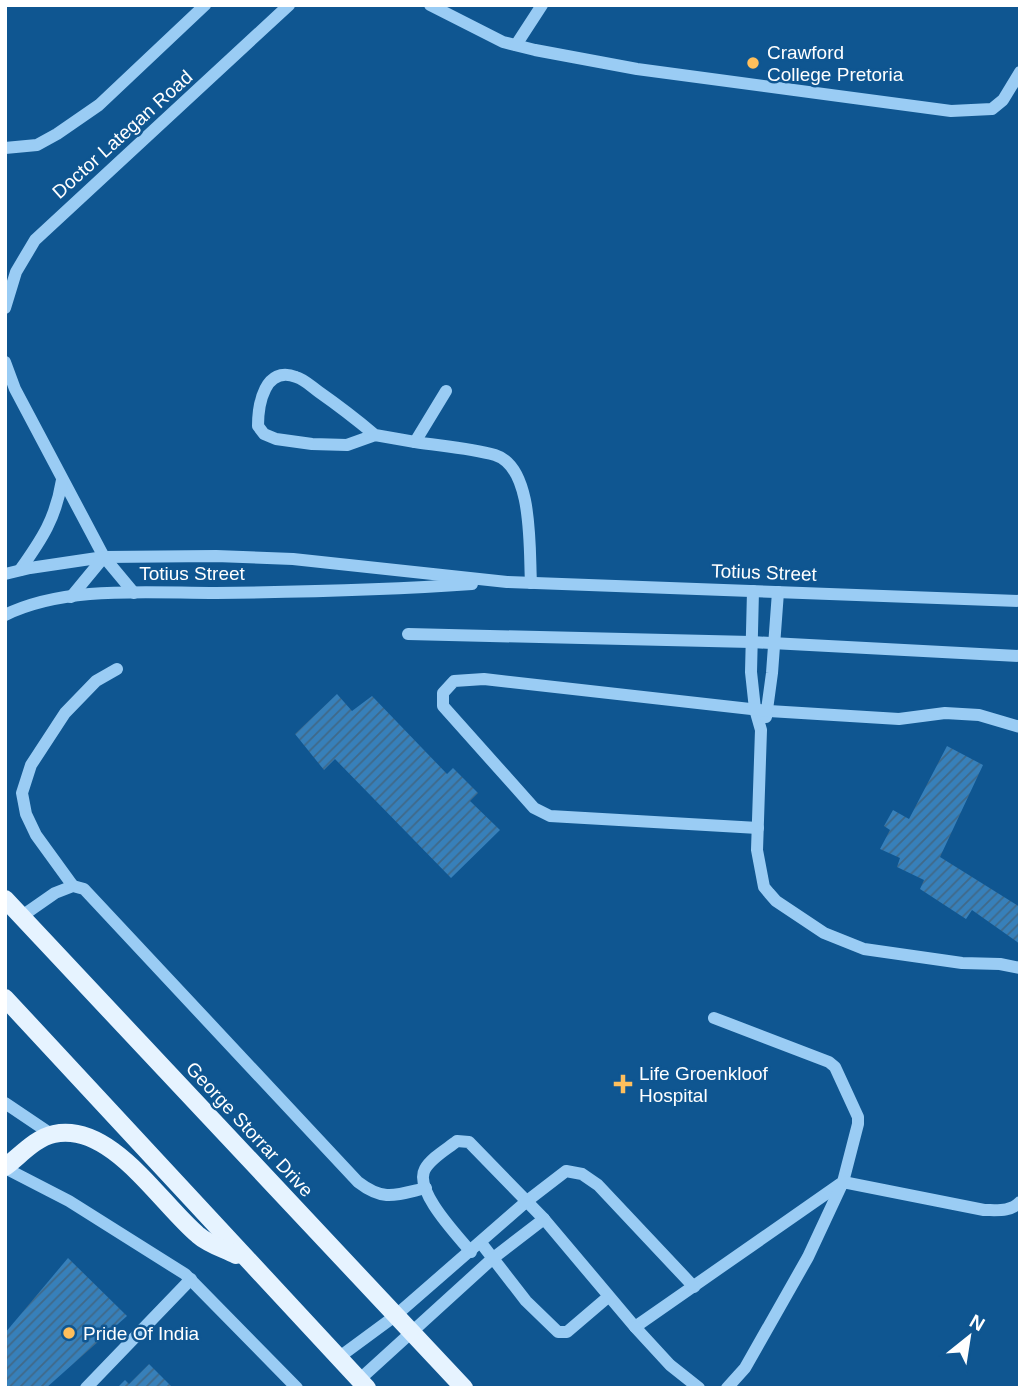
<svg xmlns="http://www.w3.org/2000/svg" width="1025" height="1393" viewBox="0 0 1025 1393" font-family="Helvetica,sans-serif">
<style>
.building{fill:url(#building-hatch)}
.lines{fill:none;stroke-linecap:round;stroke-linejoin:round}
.minor{stroke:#9accf4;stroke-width:12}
.major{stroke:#e6f3ff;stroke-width:18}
.poi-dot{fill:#ffbf5c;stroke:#0f5691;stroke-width:2.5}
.labels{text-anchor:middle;stroke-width:5;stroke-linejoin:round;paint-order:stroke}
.poi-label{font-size:19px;fill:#fff;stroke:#0f5691;text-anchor:start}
.street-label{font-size:19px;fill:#fff;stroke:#0f5691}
</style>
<defs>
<pattern id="building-hatch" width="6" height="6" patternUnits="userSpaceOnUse" patternTransform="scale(1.75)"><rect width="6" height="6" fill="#3780ba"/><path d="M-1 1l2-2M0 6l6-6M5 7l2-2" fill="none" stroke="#406988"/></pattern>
</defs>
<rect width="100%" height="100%" fill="#0f5691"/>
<g class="building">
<polygon points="337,694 352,711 372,696 447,774 453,768 478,793 470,801 500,830 451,878 335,759 324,770 295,734"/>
<polygon points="947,746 983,765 940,857 1020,907 1020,944 972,910 966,919 920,889 924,880 897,867 900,858 880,849 890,830 884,826 893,810 909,819"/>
<polygon points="68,1258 127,1316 46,1388 5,1388 5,1333"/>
<polygon points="149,1364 173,1388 117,1388 125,1380 129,1384"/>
</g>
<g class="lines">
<g class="minor">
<polyline points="430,5 503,42 535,50 637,69 951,111 992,109 1003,100 1020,72"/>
<polyline points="516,45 542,5"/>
<polyline points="5,148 37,145 57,134 99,105 205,5"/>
<polyline points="5,308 16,272 35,240 289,5"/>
<polyline points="5,362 15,389 104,557 134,593"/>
<path d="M 446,391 L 415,442 C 441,446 470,448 495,455 C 534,467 529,550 531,583"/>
<path d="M 375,435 C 357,420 339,406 319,392 C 312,387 304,379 296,377 C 265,365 258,404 258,426 L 264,434 L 276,439 L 312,444 L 347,445 L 375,435 L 415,442"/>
<path d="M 20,570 C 42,539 56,518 62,480"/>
<polyline points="5,574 30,568 104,557 216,556 293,559 507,582 1020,601"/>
<polyline points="753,591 751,672 755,709 761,730 757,850 764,887 769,893 776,901 824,933 864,949 962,963 1000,964 1020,968"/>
<polyline points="71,597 104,557"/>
<path d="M 5,615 C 66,585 149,593 216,593 C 301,592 386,590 472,584"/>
<polyline points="408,634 751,642 1020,656"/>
<polyline points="766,717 772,673 778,592"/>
<polyline points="758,828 550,816 534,808 443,706 443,693 454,681 484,679 769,711 899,719 945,713 979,715 1020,727"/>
<polyline points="73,886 36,835 26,814 22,793 31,765 65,713 96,681 117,669"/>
<path d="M 22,916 L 55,893 L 73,886 L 84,889 L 358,1182 C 384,1202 396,1195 426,1188"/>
<polyline points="5,1103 51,1134"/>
<polyline points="5,1168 69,1201 185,1274 297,1388"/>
<polyline points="481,1243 526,1301 558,1332 567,1332 608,1297"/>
<path d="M 471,1252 C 458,1236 413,1190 425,1169 C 431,1158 447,1149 457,1141 L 469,1142 L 544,1219 L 635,1327 L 843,1182 L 858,1124 L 858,1117 L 835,1067 L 829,1062 L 714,1018"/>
<polyline points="635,1327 670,1365 699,1388"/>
<polyline points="338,1358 395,1316 527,1201 566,1171 582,1174 598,1185 694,1287"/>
<polyline points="359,1380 492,1259 544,1219"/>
<polyline points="86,1388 191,1279"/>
<path d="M 727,1388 L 745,1368 L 808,1257 L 843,1182 L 984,1210 C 998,1210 1010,1212 1020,1202"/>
</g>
<g class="major">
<polyline points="5,899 464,1388"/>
<polyline points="5,998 367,1388"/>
<path d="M 5,1167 C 20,1156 35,1138 54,1134 C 111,1122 159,1202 198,1235 C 208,1244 224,1249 236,1255"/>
</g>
</g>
<g class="poi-dot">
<circle cx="753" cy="63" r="7"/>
<path d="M619.5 1073.5h7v7h7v7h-7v7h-7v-7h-7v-7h7z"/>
<circle cx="69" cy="1333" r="7"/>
</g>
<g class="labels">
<g class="poi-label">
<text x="767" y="59">Crawford<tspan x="767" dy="22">College Pretoria</tspan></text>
<text x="639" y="1080">Life Groenkloof<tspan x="639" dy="22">Hospital</tspan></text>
<text x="83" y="1340">Pride Of India</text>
</g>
<g class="street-label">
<text transform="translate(122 134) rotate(-42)" y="7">Doctor Lategan Road</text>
<text transform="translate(764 572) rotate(2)" y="7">Totius Street</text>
<text x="192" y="580">Totius Street</text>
<text transform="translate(250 1129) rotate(47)" y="7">George Storrar Drive</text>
</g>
</g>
<rect width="1025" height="1393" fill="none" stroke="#ffffff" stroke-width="14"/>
<g transform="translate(969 1337) rotate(30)" stroke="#0f5691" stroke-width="5" paint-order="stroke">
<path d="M0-5L12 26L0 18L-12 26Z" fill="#ffffff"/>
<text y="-10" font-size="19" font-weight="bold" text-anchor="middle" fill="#ffffff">N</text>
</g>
</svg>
